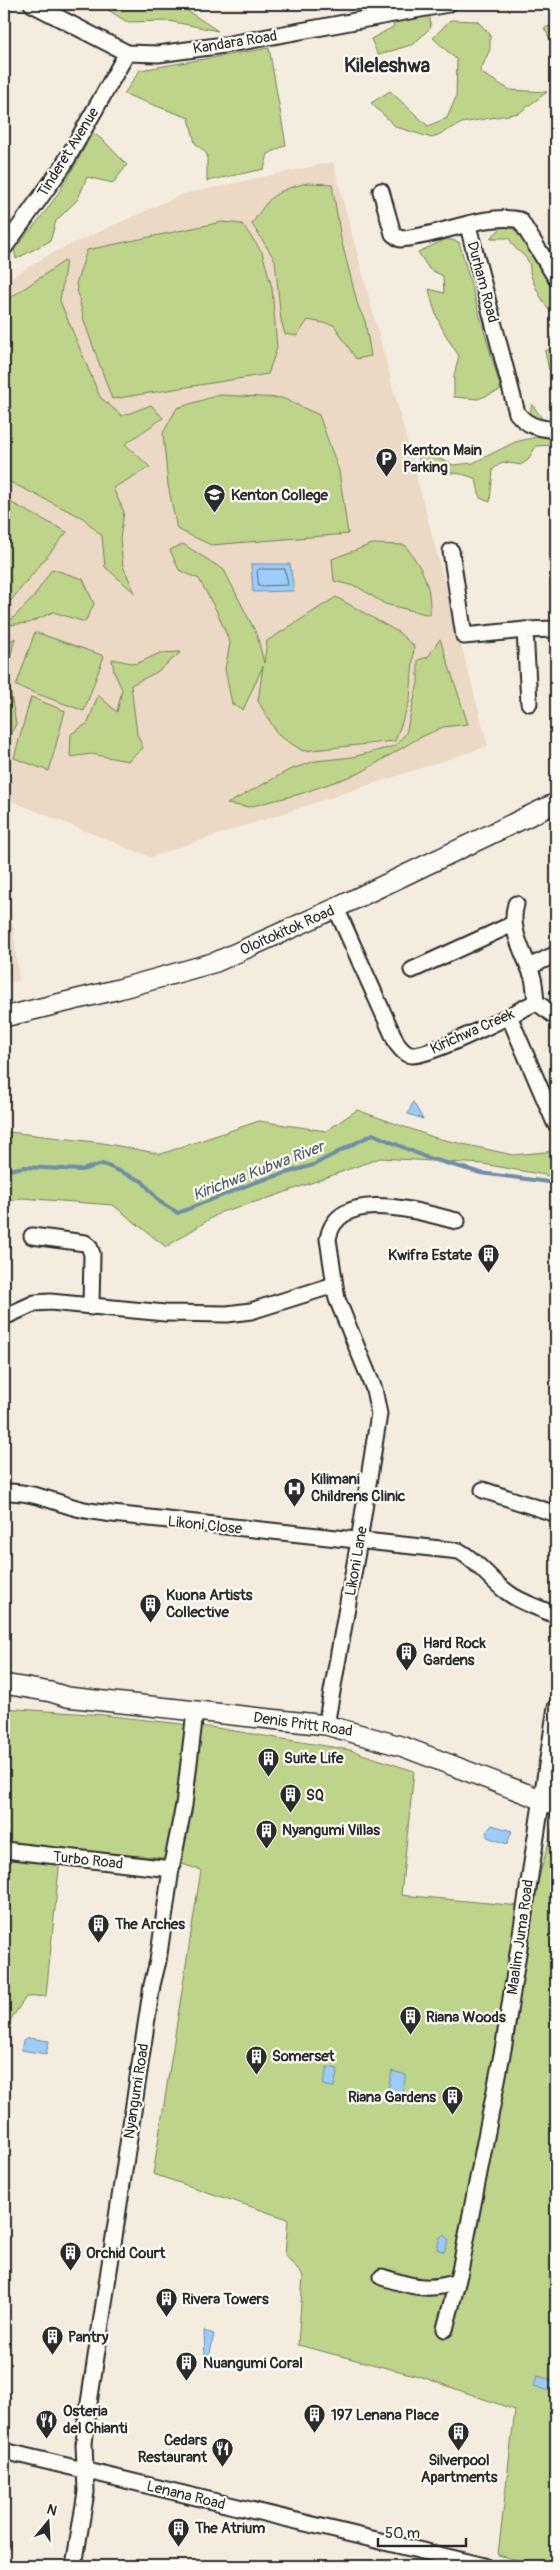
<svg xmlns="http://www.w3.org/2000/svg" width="560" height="2570" viewBox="0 0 560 2570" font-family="Pangolin,sans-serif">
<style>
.built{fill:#ebd8c5}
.green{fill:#bed48a;stroke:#74805a}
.water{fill:#9dccf8;stroke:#6f8ca6}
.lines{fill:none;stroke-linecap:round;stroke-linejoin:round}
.shore{stroke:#596b7d;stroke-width:1}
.stream{stroke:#6f8ca6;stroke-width:4}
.minor-casing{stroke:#2b2b2b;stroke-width:19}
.major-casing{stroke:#2b2b2b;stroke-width:22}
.minor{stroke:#fdfcf7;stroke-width:15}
.major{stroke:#fdfcf7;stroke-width:19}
.labels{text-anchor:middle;stroke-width:4.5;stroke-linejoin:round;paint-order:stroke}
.street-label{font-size:15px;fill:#2b2b2b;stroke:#fdfcf7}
.poi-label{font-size:15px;font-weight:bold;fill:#2b2b2b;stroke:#fdfcf7;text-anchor:start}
.water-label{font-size:16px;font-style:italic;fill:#4d5b68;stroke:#fdfcf7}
.district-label{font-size:20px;font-weight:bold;fill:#2b2b2b;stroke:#fdfcf7}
</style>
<rect width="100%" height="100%" fill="#f5ece0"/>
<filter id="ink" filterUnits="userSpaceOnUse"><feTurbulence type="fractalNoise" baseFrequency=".02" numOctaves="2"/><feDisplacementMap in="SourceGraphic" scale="10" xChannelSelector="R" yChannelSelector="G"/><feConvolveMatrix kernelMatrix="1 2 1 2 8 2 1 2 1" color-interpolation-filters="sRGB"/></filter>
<g filter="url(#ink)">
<g class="built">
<polygon points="333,162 488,746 150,857 4,798 4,282 50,254 183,194"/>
<polygon points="4,843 19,980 4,984"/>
</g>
<g class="green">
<polygon points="99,4 177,4 218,31 169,21 127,22"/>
<polygon points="399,4 428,4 431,27 414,44 378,55 371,39 393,27"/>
<polygon points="450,20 477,21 490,34 490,49 480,72 510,90 547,92 519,113 462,123 432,138 396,127 371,103 390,91 428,126 447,118 456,97 457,60 433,38"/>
<polygon points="556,24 556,50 544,28"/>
<polygon points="269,48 286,145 268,154 264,169 207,181 207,154 195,143 189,118 124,94 140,70"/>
<path d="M 92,132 L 104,141 L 127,165 L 113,183 L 87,177 L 78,199 L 56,221 L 50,241 L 16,259 L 14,248 C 47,215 72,175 92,132 Z"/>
<path d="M 307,183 L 332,184 L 341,239 L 358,306 L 365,321 L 371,356 L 356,359 L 334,325 L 308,320 L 297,336 L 285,334 L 281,320 L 275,260 L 252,224 C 270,196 274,191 307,183 Z"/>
<polygon points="222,222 242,224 262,252 272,288 277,348 268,374 112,399 84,321 76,284 87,250"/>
<path d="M 506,224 L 524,237 L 556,286 L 556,320 C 546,307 537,292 531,276 C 529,271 531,265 528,261 C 521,250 516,253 509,238 L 490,238 Z"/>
<path d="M 447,239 L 459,242 L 501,390 L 478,399 L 454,397 L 454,375 L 459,356 C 443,332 435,318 429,289 L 444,293 L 443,276 L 429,269 L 418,252 Z"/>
<polygon points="66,260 60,301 100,397 122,416 151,405 163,418 125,444 150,467 113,488 124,512 120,539 123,566 135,593 105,567 102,536 83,518 4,479 4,302"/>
<polygon points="556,346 556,370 549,370 545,351"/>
<polygon points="219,395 282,398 319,415 339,471 348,534 211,545 177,529 168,485 163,433 177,408"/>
<path d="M 532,404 L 543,420 L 556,424 L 556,445 L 536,446 L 528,460 L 521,465 L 503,462 L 493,469 L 490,502 L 480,498 L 476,479 C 458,470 439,474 419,469 L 419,455 L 438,458 L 453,465 L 473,463 L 515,442 L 540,436 L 529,419 Z"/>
<polygon points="4,499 67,532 4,609"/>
<polygon points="183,544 224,570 257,635 264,663 267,641 336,597 398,632 414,646 410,700 395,741 303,751 278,735 258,701 263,666 243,710 232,704 225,669 230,643 217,612 199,579 179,570 170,550"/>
<path d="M 372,544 L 405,545 C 423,570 431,583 430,615 L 385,604 L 358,587 L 334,581 L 332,559 Z"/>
<polygon points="52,569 83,579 94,604 85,622 53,612 29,623 6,625 33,598"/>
<polygon points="35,632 104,656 84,711 16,686"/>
<polygon points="15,638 7,672 16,724 4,745 4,645"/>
<polygon points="440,639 468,724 443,727 417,739 360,773 300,794 248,807 227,804 289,770 315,761 353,757 395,746 406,733 418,683 418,660 428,657"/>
<polygon points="181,652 157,672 131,685 137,734 143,748 128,761 91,754 70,757 71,734 88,723 98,695 117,712 122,689 114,672 112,659 136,664 160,653"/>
<polygon points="31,697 65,711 49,771 14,758"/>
<polygon points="357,1110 436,1138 513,1155 556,1151 556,1177 483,1164 380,1158 272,1197 221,1212 166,1247 113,1205 22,1198 4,1203 4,1134 9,1132 103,1143 161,1154 259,1121 326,1131"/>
<polygon points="4,1708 103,1715 216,1728 350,1750 414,1771 401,1895 531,1907 554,1823 556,1824 556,2566 541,2566 498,2555 515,2410 422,2377 298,2345 303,2276 285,2255 288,2219 153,2174 201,1870 163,1858 61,1849 46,1996 26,1997 9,2022 4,2034"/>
</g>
<g class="water">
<polygon points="251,564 290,564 294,591 253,592"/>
<polygon points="413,1102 423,1119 408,1114"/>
<polygon points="492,1825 512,1831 507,1844 487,1837 487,1831"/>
<polygon points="28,2038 49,2041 46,2054 21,2050 23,2041"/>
<polygon points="327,2067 338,2069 334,2087 323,2085"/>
<polygon points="392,2071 406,2075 401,2097 387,2094"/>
<polygon points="443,2235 449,2240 444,2252 437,2249 440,2237"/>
<polygon points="204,2331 214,2334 210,2353 205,2357"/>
<polygon points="537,2376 556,2381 553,2392 534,2386"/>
</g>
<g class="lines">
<polygon class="shore" points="259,569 285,569 288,585 259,586 257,572"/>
<polyline class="stream" points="4,1171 24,1167 81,1170 103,1164 142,1181 160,1202 178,1213 256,1182 313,1165 373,1134 425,1157 481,1173 556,1183"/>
<defs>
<g id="minor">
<polyline points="32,4 127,53 158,54 224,45 448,4"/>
<path d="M 381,191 L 393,234 L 400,239 C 438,237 484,212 520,220 L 556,278"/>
<path d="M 468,226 L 517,413 C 528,427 539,428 556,430"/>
<polyline points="4,248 63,166 127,53"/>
<polyline points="451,551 464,636 525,630"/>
<polyline points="529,703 525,630 556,629"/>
<path d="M 336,908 L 397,1044 C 401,1049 405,1055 412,1055 C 431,1056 515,1013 536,1002 C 535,994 535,986 533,978 C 525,954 508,930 516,904"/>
<polyline points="529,967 556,954"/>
<polyline points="412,970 513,924"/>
<polyline points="536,1002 556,1017"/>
<polyline points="509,1016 555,1123"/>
<polyline points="32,1236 85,1243 89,1246 92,1254 91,1307"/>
<polyline points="4,1317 35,1303 50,1302 165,1313 227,1314 251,1311 334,1285"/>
<polyline points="483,1490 556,1514"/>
<path d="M 4,1492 C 28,1491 50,1500 73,1507 C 85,1511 99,1512 112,1514 L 459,1551 C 479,1562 489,1579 507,1592 C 522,1604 540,1607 556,1616"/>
<path d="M 326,1725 L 359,1541 L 379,1414 L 374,1389 L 337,1299 L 328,1239 C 337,1185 423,1213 457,1221"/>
<polyline points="4,1850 171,1869"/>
<path d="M 382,2277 C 410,2286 428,2292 457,2282"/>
<polyline points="445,2329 460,2271 504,2044 556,1707"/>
<polyline points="4,2451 485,2566"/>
<polyline points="74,2566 86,2492 84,2444 86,2423 152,1985 158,1961 171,1869 184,1805 195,1712"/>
</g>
<g id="major">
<polyline points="4,1017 119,989 216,962 336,908 556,803"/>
<polyline points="4,1684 51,1692 67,1697 326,1725 404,1747 556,1805"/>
</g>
</defs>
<use href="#minor" class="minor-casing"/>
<use href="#major" class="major-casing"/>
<use href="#minor" class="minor"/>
<use href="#major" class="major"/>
</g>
</g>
<defs>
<symbol id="parking-pin" viewBox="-11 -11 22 30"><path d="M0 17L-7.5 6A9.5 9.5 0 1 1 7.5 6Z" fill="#2b2b2b" stroke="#fdfcf7"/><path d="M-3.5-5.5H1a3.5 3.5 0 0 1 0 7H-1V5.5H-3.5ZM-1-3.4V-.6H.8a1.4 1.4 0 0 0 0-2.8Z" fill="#fff"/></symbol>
<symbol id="university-pin" viewBox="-11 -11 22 30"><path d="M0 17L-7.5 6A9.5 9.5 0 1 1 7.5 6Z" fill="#2b2b2b" stroke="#fdfcf7"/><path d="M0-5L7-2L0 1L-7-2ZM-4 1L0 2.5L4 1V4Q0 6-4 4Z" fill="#fff"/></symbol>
<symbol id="building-pin" viewBox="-11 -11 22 30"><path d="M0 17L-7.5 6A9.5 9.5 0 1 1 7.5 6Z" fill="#2b2b2b" stroke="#fdfcf7"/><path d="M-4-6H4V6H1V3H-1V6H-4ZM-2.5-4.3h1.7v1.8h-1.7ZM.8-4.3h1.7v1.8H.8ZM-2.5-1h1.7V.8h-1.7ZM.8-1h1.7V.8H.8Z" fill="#fff"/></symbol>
<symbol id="hospital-pin" viewBox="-11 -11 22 30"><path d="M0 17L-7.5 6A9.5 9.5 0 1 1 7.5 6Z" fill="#2b2b2b" stroke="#fdfcf7"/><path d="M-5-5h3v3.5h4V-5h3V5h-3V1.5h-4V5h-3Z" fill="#fff"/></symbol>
<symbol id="restaurant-pin" viewBox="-11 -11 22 30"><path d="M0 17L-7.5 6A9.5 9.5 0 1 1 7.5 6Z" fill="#2b2b2b" stroke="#fdfcf7"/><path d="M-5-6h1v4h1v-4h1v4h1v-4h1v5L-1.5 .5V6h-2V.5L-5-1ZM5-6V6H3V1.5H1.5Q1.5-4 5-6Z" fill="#fff"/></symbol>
</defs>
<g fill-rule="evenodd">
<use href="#parking-pin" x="374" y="446" width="25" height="34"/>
<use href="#university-pin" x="202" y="482" width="25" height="34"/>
<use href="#building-pin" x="476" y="1242" width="25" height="34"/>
<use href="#hospital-pin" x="282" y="1476" width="25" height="34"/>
<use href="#building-pin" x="138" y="1592" width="25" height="34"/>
<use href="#building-pin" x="394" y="1640" width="25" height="34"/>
<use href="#building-pin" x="256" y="1746" width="25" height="34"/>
<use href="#building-pin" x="278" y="1782" width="25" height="34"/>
<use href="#building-pin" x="254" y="1818" width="25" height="34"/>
<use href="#building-pin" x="86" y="1912" width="25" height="34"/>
<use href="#building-pin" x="398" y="2004" width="25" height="34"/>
<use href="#building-pin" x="244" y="2044" width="25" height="34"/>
<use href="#building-pin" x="440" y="2084" width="25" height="34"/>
<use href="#building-pin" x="58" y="2240" width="25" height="34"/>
<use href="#building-pin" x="154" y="2286" width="25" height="34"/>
<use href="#building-pin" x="40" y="2324" width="25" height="34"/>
<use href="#building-pin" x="174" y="2350" width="25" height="34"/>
<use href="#building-pin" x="302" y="2402" width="25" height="34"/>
<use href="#restaurant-pin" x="34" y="2408" width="25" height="34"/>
<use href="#building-pin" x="446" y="2420" width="25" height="34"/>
<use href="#restaurant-pin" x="210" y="2436" width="25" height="34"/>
<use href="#building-pin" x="166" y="2516" width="25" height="34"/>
</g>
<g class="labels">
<g class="street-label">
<text transform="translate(235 42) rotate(-9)" y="5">Kandara Road</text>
<text transform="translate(68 152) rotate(-58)" y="5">Tinderet Avenue</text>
<text transform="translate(483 282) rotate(75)" y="5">Durham Road</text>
<text transform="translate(287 930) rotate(-24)" y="5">Oloitokitok Road</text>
<text transform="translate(472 1031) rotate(-24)" y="5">Kirichwa Creek</text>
<text transform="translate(205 1525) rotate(6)" y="5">Likoni Close</text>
<text transform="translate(356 1561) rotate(-80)" y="5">Likoni Lane</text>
<text transform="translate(303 1724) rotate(8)" y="5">Denis Pritt Road</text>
<text transform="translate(88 1860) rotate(6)" y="5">Turbo Road</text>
<text transform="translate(520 1937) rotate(-82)" y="5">Maalim Juma Road</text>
<text transform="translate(136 2091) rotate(-81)" y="5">Nyangumi Road</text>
<text transform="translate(186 2495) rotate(14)" y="5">Lenana Road</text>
</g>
<g class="poi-label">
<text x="403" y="455">Kenton Main<tspan x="403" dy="17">Parking</tspan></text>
<text x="231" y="500">Kenton College</text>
<text x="472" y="1260" text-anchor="end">Kwifra Estate</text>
<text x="311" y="1484">Kilimani<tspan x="311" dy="17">Childrens Clinic</tspan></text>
<text x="166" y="1600">Kuona Artists<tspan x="166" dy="17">Collective</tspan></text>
<text x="423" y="1648">Hard Rock<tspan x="423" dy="17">Gardens</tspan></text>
<text x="284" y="1763">Suite Life</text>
<text x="306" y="1800">SQ</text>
<text x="282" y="1835">Nyangumi Villas</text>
<text x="115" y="1929">The Arches</text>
<text x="426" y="2022">Riana Woods</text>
<text x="272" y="2061">Somerset</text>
<text x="436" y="2102" text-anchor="end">Riana Gardens</text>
<text x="86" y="2258">Orchid Court</text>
<text x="182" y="2304">Rivera Towers</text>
<text x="68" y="2342">Pantry</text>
<text x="203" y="2368">Nuangumi Coral</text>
<text x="63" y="2416">Osteria<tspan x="63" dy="17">del Chianti</tspan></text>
<text x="331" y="2420">197 Lenana Place</text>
<text x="207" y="2445" text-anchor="end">Cedars<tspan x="207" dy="17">Restaurant</tspan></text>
<text x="459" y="2465" text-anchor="middle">Silverpool<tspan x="459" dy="17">Apartments</tspan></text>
<text x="195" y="2533">The Atrium</text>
</g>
<g class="water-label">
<text transform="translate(258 1170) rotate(-21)" y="6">Kirichwa Kubwa River</text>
</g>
<g class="district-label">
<text x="387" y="72">Kileleshwa</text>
</g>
</g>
<rect width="560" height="2570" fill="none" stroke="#fdfcf7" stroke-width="20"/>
<rect x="10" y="10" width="540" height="2550" fill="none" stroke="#2b2b2b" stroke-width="2" filter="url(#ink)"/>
<g transform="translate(48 2522) rotate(18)" stroke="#fdfcf7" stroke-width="4" paint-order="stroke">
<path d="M0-4L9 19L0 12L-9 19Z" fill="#2b2b2b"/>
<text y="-8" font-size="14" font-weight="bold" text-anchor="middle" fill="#2b2b2b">N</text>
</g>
<path d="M378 2538v8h88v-8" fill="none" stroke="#2b2b2b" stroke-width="2.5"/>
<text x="385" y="2538" font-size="15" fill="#2b2b2b" stroke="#fdfcf7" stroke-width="4" paint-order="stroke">50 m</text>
</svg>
